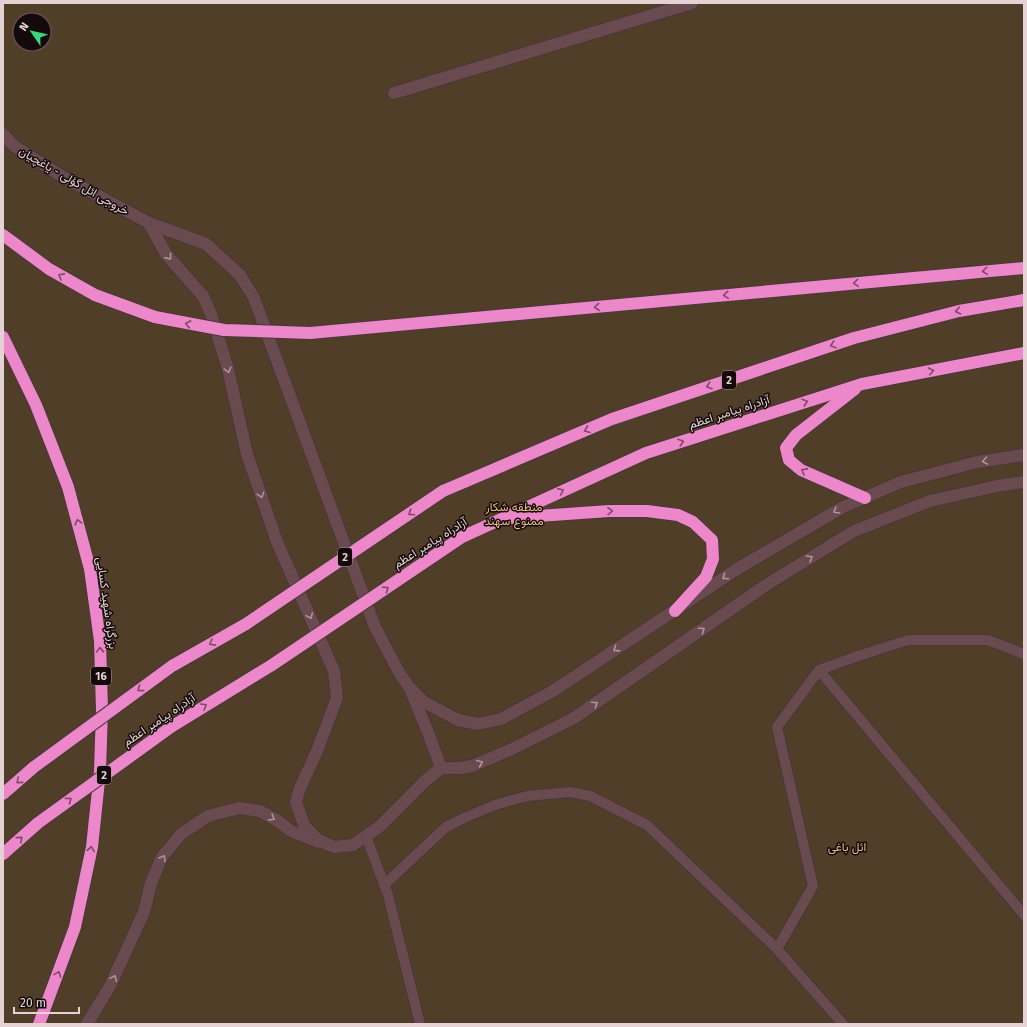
<svg xmlns="http://www.w3.org/2000/svg" width="1027" height="1027" viewBox="0 0 1027 1027" font-family="'Fira Sans',Vazirmatn,sans-serif">
<style>
.green{fill:#513e29;fill-rule:evenodd}
.lines{fill:none;stroke-linecap:round;stroke-linejoin:round}
.lane-casing{stroke:#4c363a;stroke-width:12}
.street-casing{stroke:#4c363a;stroke-width:14}
.secondary-casing{stroke:#4c363a;stroke-width:14}
.highway-casing{stroke:#4c363a;stroke-width:14}
.lane{stroke:#694a4e;stroke-width:10}
.street{stroke:#694a4e;stroke-width:12}
.secondary{stroke:#694a4e;stroke-width:12}
.highway{stroke:#ec88c9;stroke-width:12}
.highway-bridge-casing{stroke:#4c363a;stroke-width:14;stroke-linecap:butt}
.highway-bridge{stroke:#ec88c9;stroke-width:12}
.oneway{stroke:#ad9598}
.oneway2{stroke:#80496a}
.labels{text-anchor:middle;stroke-width:3;stroke-linejoin:round;paint-order:stroke}
.shield{fill:#150a0b;stroke:#a79698;stroke-width:1}
.shield-label{font-size:11px;font-weight:bold;fill:#e5d2d4}
.street-label{font-size:12px;fill:#e5d2d4;stroke:#150a0b}
.park-label{font-size:12px;fill:#e9b986;stroke:#150a0b}
</style>
<rect width="100%" height="100%" fill="#361b1f"/>
<path class="green" d="M 3,3 L 1024,3 L 1024,1024 L 3,1024 ZM 20,20 L 44,20 L 44,44 L 20,44 Z"/>
<g class="lines">
<defs>
<g id="lane">
<polyline points="819,670 1024,915"/>
<polyline points="366,836 388,895 420,1024"/>
<polyline points="384,885 446,827 464,818 495,805 527,796 570,792 590,796 647,825 777,949 843,1024"/>
<polyline points="777,949 813,886 777,727 819,670 858,656 908,640 988,640 1024,654"/>
</g>
<polyline id="street" points="394,93 692,3"/>
<g id="secondary">
<polyline points="3,134 14,146 63,177 149,223 206,244 240,275 254,298 375,627 400,674 409,687 424,702 458,720 478,724 501,719 553,691 737,569 843,507 901,482 977,462 1024,455"/>
<polyline points="149,223 166,254 203,296 211,314 228,369 247,454 277,542 334,671 337,698 317,751 300,788 296,802 304,825 318,840 334,847 353,845 379,827 424,782 441,768 429,735 411,691"/>
<polyline points="441,768 461,768 472,766 512,749 574,718 766,585 854,531 930,501 997,486 1024,482"/>
<polyline points="87,1024 110,986 144,912 151,883 162,857 181,834 208,816 239,808 260,811 278,821 291,831 318,842"/>
</g>
<g id="highway">
<polyline points="3,235 49,269 95,295"/>
<polyline points="310,333 1024,268"/>
<polyline points="3,337 36,405 68,487 90,569 100,641 102,710 100,771 92,847 75,927 39,1024"/>
<polyline points="855,389 796,435 786,448 789,460 801,470 865,498"/>
<polyline points="443,491 612,419 854,338 959,311 1024,300"/>
<polyline points="510,518 609,511 647,511 678,515 693,522 712,540 713,559 706,577 675,611"/>
<polyline points="462,537 646,453 862,384 1024,353"/>
<polyline points="172,666 246,624"/>
<polyline points="171,727 272,665"/>
<polyline points="3,794 34,767"/>
<polyline points="3,854 38,823"/>
</g>
</defs>
<use href="#lane" class="lane-casing"/>
<use href="#street" class="street-casing"/>
<use href="#secondary" class="secondary-casing"/>
<use href="#highway" class="highway-casing"/>
<use href="#lane" class="lane"/>
<use href="#street" class="street"/>
<use href="#secondary" class="secondary"/>
<use href="#highway" class="highway"/>
<defs>
<g id="highway-bridge">
<polyline points="95,295 155,317 224,330 310,333"/>
<polyline points="246,624 443,491"/>
<polyline points="272,665 462,537"/>
<polyline points="34,767 172,666"/>
<polyline points="38,823 171,727"/>
</g>
</defs>
<use href="#highway-bridge" class="highway-bridge-casing"/>
<use href="#highway-bridge" class="highway-bridge"/>
</g>
<defs><path id="oneway-chevron" d="M-2-3.5L2.5 0L-2 3.5" fill="none" stroke-width="1.6" stroke-linecap="round" stroke-linejoin="round"/></defs>
<g class="oneway">
<use href="#oneway-chevron" transform="translate(169 257) rotate(51)"/>
<use href="#oneway-chevron" transform="translate(228 370) rotate(75)"/>
<use href="#oneway-chevron" transform="translate(985 461) rotate(170)"/>
<use href="#oneway-chevron" transform="translate(261 495) rotate(72)"/>
<use href="#oneway-chevron" transform="translate(836 511) rotate(150)"/>
<use href="#oneway-chevron" transform="translate(810 558) rotate(-31)"/>
<use href="#oneway-chevron" transform="translate(725 577) rotate(146)"/>
<use href="#oneway-chevron" transform="translate(310 616) rotate(66)"/>
<use href="#oneway-chevron" transform="translate(702 630) rotate(-35)"/>
<use href="#oneway-chevron" transform="translate(616 649) rotate(147)"/>
<use href="#oneway-chevron" transform="translate(595 704) rotate(-34)"/>
<use href="#oneway-chevron" transform="translate(480 763) rotate(-23)"/>
<use href="#oneway-chevron" transform="translate(272 818) rotate(30)"/>
<use href="#oneway-chevron" transform="translate(163 858) rotate(-59)"/>
<use href="#oneway-chevron" transform="translate(114 978) rotate(-66)"/>
</g>
<g class="oneway2">
<use href="#oneway-chevron" transform="translate(985 271) rotate(175)"/>
<use href="#oneway-chevron" transform="translate(61 276) rotate(-151)"/>
<use href="#oneway-chevron" transform="translate(856 283) rotate(175)"/>
<use href="#oneway-chevron" transform="translate(726 295) rotate(175)"/>
<use href="#oneway-chevron" transform="translate(597 307) rotate(175)"/>
<use href="#oneway-chevron" transform="translate(958 311) rotate(168)"/>
<use href="#oneway-chevron" transform="translate(188 324) rotate(-169)"/>
<use href="#oneway-chevron" transform="translate(833 345) rotate(161)"/>
<use href="#oneway-chevron" transform="translate(931 371) rotate(-11)"/>
<use href="#oneway-chevron" transform="translate(709 386) rotate(161)"/>
<use href="#oneway-chevron" transform="translate(805 402) rotate(-18)"/>
<use href="#oneway-chevron" transform="translate(587 430) rotate(157)"/>
<use href="#oneway-chevron" transform="translate(681 442) rotate(-18)"/>
<use href="#oneway-chevron" transform="translate(804 471) rotate(-151)"/>
<use href="#oneway-chevron" transform="translate(561 491) rotate(-24)"/>
<use href="#oneway-chevron" transform="translate(610 511) rotate(-2)"/>
<use href="#oneway-chevron" transform="translate(411 513) rotate(146)"/>
<use href="#oneway-chevron" transform="translate(78 522) rotate(-105)"/>
<use href="#oneway-chevron" transform="translate(386 589) rotate(-34)"/>
<use href="#oneway-chevron" transform="translate(212 643) rotate(151)"/>
<use href="#oneway-chevron" transform="translate(100 650) rotate(-92)"/>
<use href="#oneway-chevron" transform="translate(140 689) rotate(144)"/>
<use href="#oneway-chevron" transform="translate(204 706) rotate(-31)"/>
<use href="#oneway-chevron" transform="translate(19 781) rotate(139)"/>
<use href="#oneway-chevron" transform="translate(69 800) rotate(-36)"/>
<use href="#oneway-chevron" transform="translate(20 839) rotate(-41)"/>
<use href="#oneway-chevron" transform="translate(91 849) rotate(-80)"/>
<use href="#oneway-chevron" transform="translate(58 974) rotate(-70)"/>
</g>
<g class="labels">
<g class="shield">
<rect x="722" y="371" width="14" height="18" rx="3"/>
<rect x="338" y="548" width="14" height="18" rx="3"/>
<rect x="91" y="667" width="20" height="18" rx="3"/>
<rect x="97" y="766" width="14" height="18" rx="3"/>
</g>
<g class="shield-label">
<text x="729" y="384">2</text>
<text x="345" y="561">2</text>
<text x="101" y="680">16</text>
<text x="104" y="779">2</text>
</g>
<g class="street-label">
<text transform="translate(74 181) rotate(30)" y="4">خروجی ائل گؤلی - یاغچیان</text>
<text transform="translate(729 412) rotate(-18)" y="4">آزادراه پیامبر اعظم</text>
<text transform="translate(430 543) rotate(-32)" y="4">آزادراه پیامبر اعظم</text>
<text transform="translate(107 603) rotate(82)" y="4">بزرگراه شهید کسایی</text>
<text transform="translate(159 720) rotate(-34)" y="4">آزادراه پیامبر اعظم</text>
</g>
<g class="park-label">
<text x="514" y="511">منطقه شکار<tspan x="514" dy="14">ممنوع سهند</tspan></text>
<text x="847" y="851">ائل باغی</text>
</g>
</g>
<rect width="1027" height="1027" fill="none" stroke="#e5d2d4" stroke-width="8"/>
<g transform="translate(32 32) rotate(304)"><circle r="19" fill="#150a0b" stroke="#685a5b"/>
<path d="M0-3L7 15L0 10L-7 15Z" fill="#35d881"/>
<text y="-6" font-size="11" font-weight="bold" text-anchor="middle" fill="#e5d2d4">N</text>
</g>
<path d="M14 1007v6h65v-6" fill="none" stroke="#e5d2d4" stroke-width="2"/>
<text x="20" y="1007" font-size="12" fill="#e5d2d4" stroke="#150a0b" stroke-width="3" paint-order="stroke">20 m</text>
</svg>
